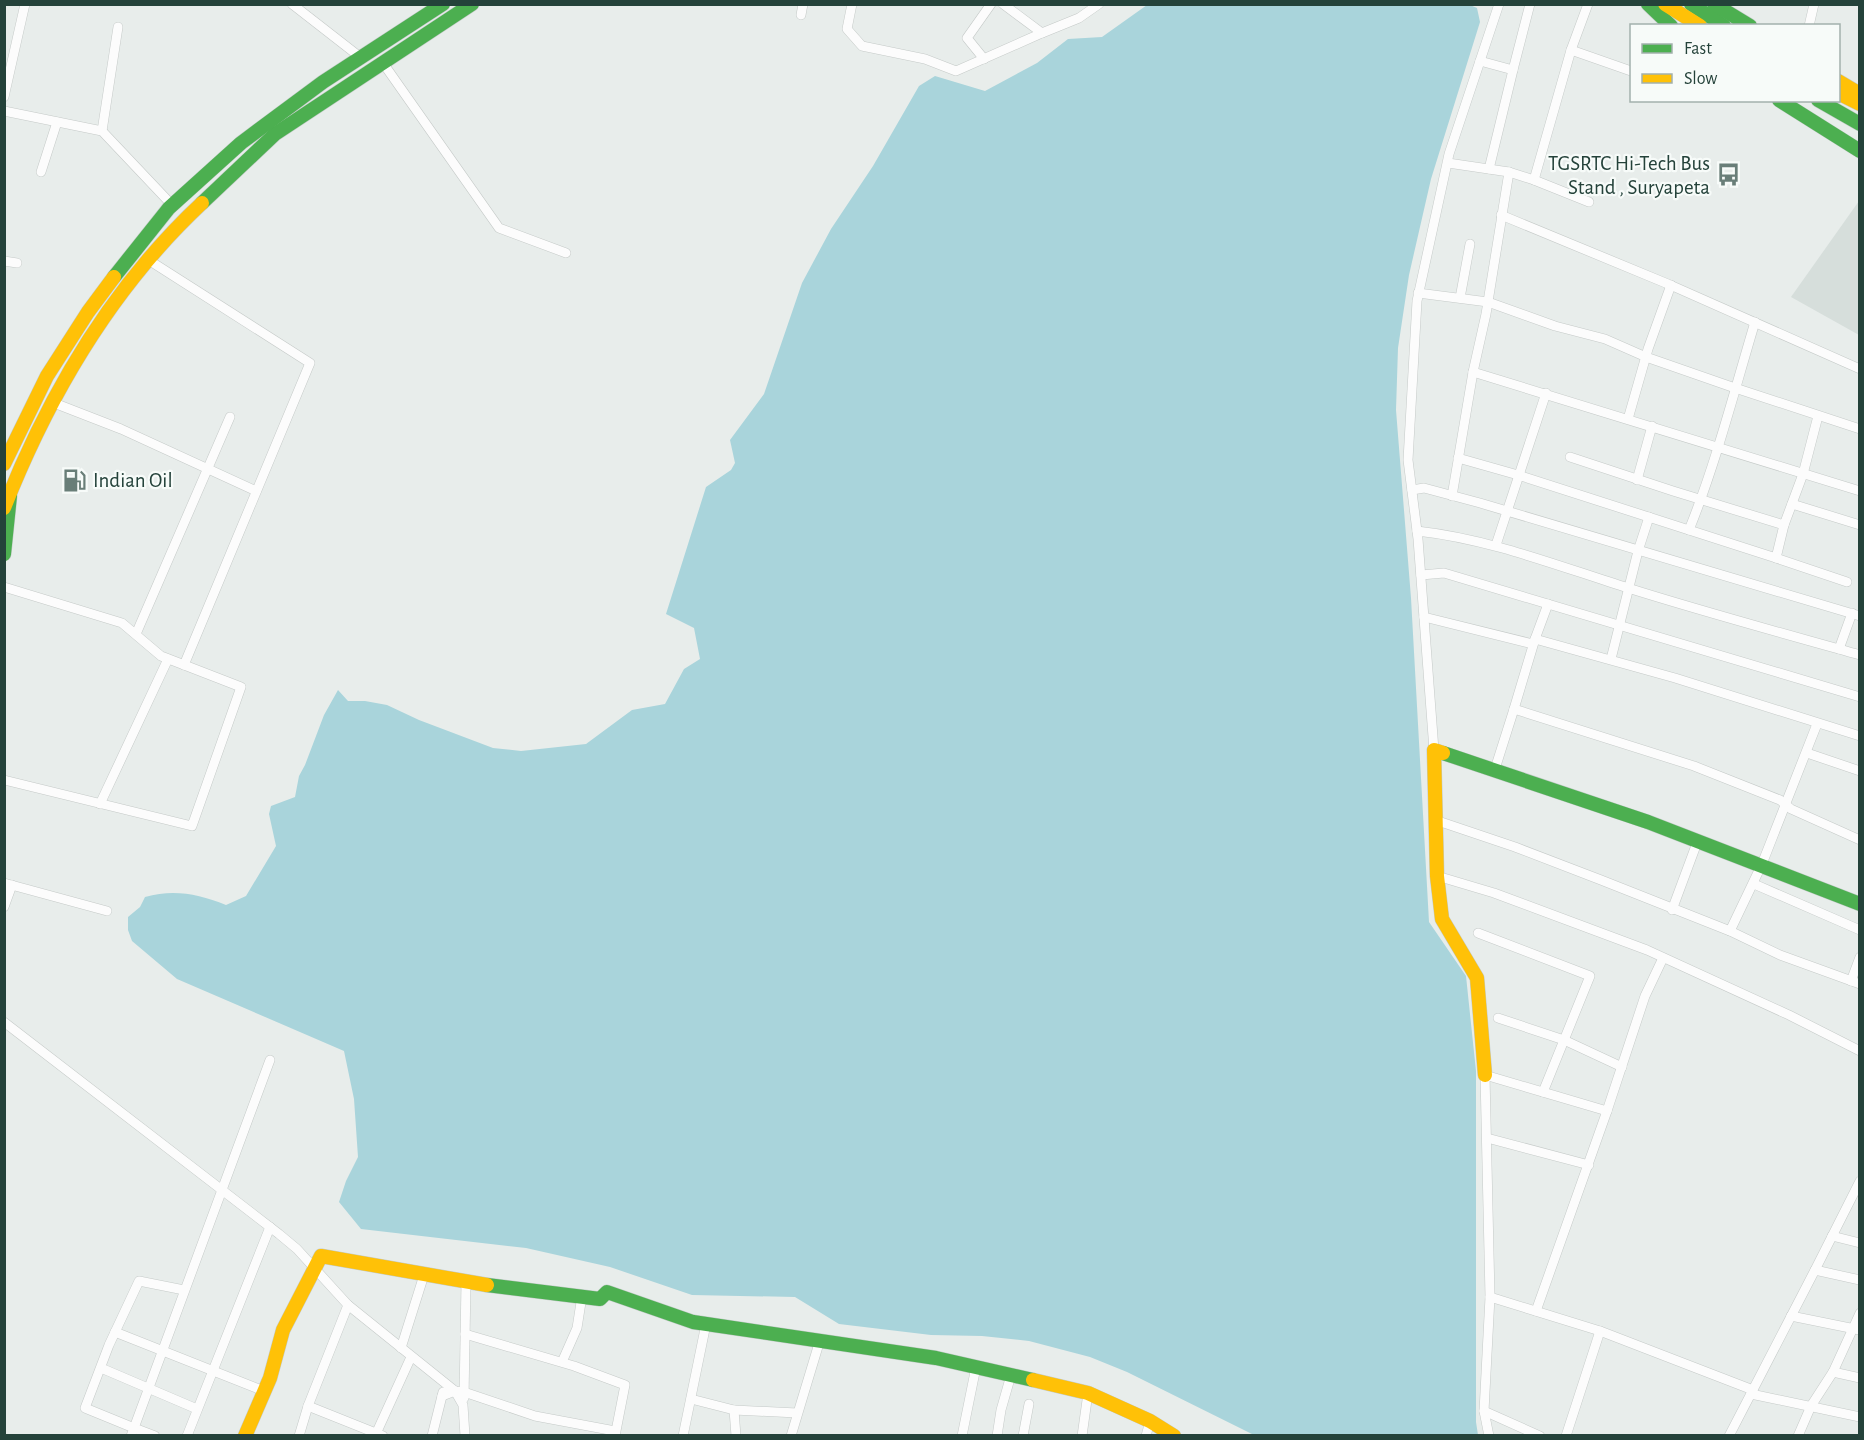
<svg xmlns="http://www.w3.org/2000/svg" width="1864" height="1440" viewBox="0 0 1864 1440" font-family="'Alegreya Sans',sans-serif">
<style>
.built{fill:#d6dedb}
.water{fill:#a9d4db}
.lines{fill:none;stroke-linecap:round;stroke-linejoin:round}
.street-casing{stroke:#c5cac8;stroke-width:10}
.fast-casing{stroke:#c3cbc8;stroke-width:15}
.slow-casing{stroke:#c3cbc8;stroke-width:15}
.street{stroke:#fcfcfc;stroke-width:9}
.fast{stroke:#4caf50;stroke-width:14}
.slow{stroke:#ffc107;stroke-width:14}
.labels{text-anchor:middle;stroke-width:4.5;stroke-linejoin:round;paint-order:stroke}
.poi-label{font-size:21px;fill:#24423a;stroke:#f7fbf9;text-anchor:end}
</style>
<rect width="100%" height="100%" fill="#e8edeb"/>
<polygon class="built" points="1859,201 1859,335 1791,297"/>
<path class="water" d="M 1470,5 L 1477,8 L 1480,22 L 1431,179 L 1409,275 L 1398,348 L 1396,410 L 1411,598 L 1429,922 L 1466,976 L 1476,1071 L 1476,1422 L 1478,1435 L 1254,1435 L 1127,1372 L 1090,1357 L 1029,1341 L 982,1336 L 931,1335 L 839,1324 L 795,1297 L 692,1295 L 610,1267 L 526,1248 L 361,1229 L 339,1202 L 346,1181 L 358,1157 L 354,1099 L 344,1051 L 177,979 L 132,941 L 128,930 L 128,917 L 140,907 L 145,897 C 174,889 198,894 226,905 L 246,896 L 276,846 L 269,814 L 271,806 L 295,797 L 299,776 L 305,765 L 324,715 L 338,690 L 348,701 L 365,701 L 387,705 L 419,720 L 493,748 L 521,751 L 586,744 L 632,710 L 665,704 L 684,669 L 700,659 L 694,628 L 666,614 L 706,487 L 731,470 L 735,463 L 730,440 L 764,394 L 802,283 L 831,229 L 873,166 L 919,86 L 935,76 L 985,91 L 1037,63 L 1068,39 L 1102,37 L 1147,5 Z"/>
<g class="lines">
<defs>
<g id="street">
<polyline points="292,4 360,57"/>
<polyline points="852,4 847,29 862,46 925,59 956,71 1042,33"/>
<polyline points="1003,4 1042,33 1079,18 1099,4"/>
<polyline points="801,15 803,4"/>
<polyline points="1809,26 1814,4"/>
<polyline points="1571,50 1631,71"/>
<polyline points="984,59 967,38 991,4"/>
<polyline points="1480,61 1513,70 1530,4"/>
<polyline points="383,63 499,228 566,253"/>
<polyline points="4,97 25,4"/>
<polyline points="4,111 102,131 172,205"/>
<polyline points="102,131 118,27"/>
<polyline points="1448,163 1509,172 1534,180 1589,202"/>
<polyline points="1489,169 1513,70"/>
<polyline points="41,172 57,122"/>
<polyline points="1534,180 1571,50 1588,4"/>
<polyline points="1501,215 1668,284 1860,369"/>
<polyline points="147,259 310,363 184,665"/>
<polyline points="4,261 17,263"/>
<polyline points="1418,293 1488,302 1555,326 1605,339 1646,357 1735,388 1860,429"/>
<polyline points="1460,298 1470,244"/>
<polyline points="1473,372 1860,491"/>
<polyline points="54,403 121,429 256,491"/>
<polyline points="1628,419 1648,349 1671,285"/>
<polyline points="1570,457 1673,491 1784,525 1803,474 1818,416"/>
<polyline points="1458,458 1518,475 1776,558 1784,525"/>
<polyline points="1637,480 1652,426"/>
<polyline points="1412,490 1424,488 1480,503 1860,616"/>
<polyline points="1452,496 1473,372 1486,314 1509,172"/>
<polyline points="1792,504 1860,525"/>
<path d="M 1689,530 C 1716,463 1734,392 1755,322"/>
<path d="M 1417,531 C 1490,539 1558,566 1628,588 C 1704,612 1782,633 1860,655"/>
<polyline points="1496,545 1546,393"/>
<polyline points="1776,558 1847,582"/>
<polyline points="1421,575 1444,573 1860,697"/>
<polyline points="4,587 122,623 161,656 241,687 192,826 4,780"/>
<polyline points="1424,617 1533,644"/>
<polyline points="136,634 230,417"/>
<polyline points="1535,639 1675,678 1860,736"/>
<polyline points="1839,649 1852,613"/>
<polyline points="1611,659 1638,551 1649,517"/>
<polyline points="1514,709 1535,639 1548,604"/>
<polyline points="1434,750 1418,539 1408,460 1417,301 1449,154 1499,4"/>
<polyline points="1807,753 1860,771"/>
<polyline points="1495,769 1514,709 1694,766 1780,800 1791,809 1860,840"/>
<polyline points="100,804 168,659"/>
<polyline points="1435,820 1515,847 1601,880 1730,931 1780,955 1860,984"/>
<polyline points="1437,876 1494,893 1647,950 1789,1015 1860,1051"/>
<polyline points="4,883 107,911"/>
<polyline points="1754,884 1860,930"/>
<polyline points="4,907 12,885"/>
<polyline points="1672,910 1698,840"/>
<polyline points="1730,931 1762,864 1817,724"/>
<polyline points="1478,933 1590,976 1543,1092"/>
<polyline points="1851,981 1860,957"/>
<polyline points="1498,1018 1564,1040 1622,1067"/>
<polyline points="4,1022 279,1234 297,1249 348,1305 455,1391 463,1405 465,1436"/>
<polyline points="1607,1111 1645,996 1663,958"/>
<polyline points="1487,1138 1589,1165"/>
<polyline points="1832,1236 1860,1243"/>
<polyline points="1815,1270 1860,1280"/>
<polyline points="1490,1297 1485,1075 1607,1111 1536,1311"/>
<polyline points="1860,1313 1833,1372 1860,1378"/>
<polyline points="1791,1316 1860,1330"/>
<polyline points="115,1332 264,1391"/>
<polyline points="465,1334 574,1366 625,1385 615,1436"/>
<polyline points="401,1348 424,1275"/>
<polyline points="562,1362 577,1328 582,1296"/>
<polyline points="101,1368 197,1409"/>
<polyline points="1751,1394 1860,1417"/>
<polyline points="442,1396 455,1391 464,1392 535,1416 615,1431"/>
<polyline points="464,1398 466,1282"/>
<polyline points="691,1399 734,1410 736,1436"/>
<polyline points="308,1406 383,1436"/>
<polyline points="734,1410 797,1413"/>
<polyline points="1484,1411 1540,1436"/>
<polyline points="131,1436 134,1428 85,1408 109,1345 139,1281 184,1290"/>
<polyline points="155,1436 134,1428 270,1060"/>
<polyline points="187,1436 270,1227"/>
<polyline points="299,1436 308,1406 348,1305"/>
<polyline points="375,1436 411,1357"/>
<polyline points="432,1436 443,1392"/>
<polyline points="683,1436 706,1324"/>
<polyline points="791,1436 820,1340"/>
<polyline points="962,1436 976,1367"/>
<polyline points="997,1436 1001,1410 1011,1375"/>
<polyline points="1023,1436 1029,1404"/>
<polyline points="1082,1436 1088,1393"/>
<polyline points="1146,1436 1150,1421"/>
<polyline points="1489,1436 1484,1411 1490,1297 1600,1331"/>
<polyline points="1566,1436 1600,1331 1753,1390"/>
<polyline points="1729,1436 1815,1270 1860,1181"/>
<polyline points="1798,1436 1811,1406 1833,1372"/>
</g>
<g id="fast">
<polyline points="1648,4 1671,26"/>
<polyline points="1691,4 1724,26"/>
<polyline points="1714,4 1750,26"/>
<polyline points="1779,100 1860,151"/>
<polyline points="1818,100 1860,124"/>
<polyline points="202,203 275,134 472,4"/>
<polyline points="114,277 169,208 241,143 323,82 443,4"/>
<polyline points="4,554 10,496"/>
<polyline points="1443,753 1648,822 1860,904"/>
<polyline points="487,1285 600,1299 607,1292 693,1322 936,1358 1033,1380"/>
</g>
<g id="slow">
<polyline points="1665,4 1700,26"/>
<polyline points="1838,81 1860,94"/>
<polyline points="1838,93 1860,104"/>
<polyline points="4,464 47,376 88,312 114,277"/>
<path d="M 4,508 C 49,394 112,287 202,203"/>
<polyline points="1443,753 1434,750 1437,876 1442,919 1477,978 1485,1075"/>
<polyline points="1033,1380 1088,1393 1150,1421 1174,1436"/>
<polyline points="245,1436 270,1378 283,1330 321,1256 487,1285"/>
</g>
</defs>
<use href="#street" class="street-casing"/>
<use href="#fast" class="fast-casing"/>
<use href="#slow" class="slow-casing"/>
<use href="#street" class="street"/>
<use href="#fast" class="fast"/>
<use href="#slow" class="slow"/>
</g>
<defs>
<symbol id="bus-bare" viewBox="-9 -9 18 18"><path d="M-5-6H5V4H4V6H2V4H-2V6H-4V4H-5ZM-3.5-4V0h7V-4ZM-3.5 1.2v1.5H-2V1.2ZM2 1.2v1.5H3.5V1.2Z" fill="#697e78" stroke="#f7fbf9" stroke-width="2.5" paint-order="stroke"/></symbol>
<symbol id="fuel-bare" viewBox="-9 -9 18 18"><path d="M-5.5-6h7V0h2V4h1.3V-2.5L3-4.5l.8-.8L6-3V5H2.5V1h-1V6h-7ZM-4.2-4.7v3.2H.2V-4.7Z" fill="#697e78" stroke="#f7fbf9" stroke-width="2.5" paint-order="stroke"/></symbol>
</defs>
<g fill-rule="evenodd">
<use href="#bus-bare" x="1712" y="158" width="33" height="33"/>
<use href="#fuel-bare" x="58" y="464" width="33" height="33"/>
</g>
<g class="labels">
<g class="poi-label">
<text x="1710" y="170">TGSRTC Hi-Tech Bus<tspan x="1710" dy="24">Stand , Suryapeta</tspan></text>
<text x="93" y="487" text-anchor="start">Indian Oil</text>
</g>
</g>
<rect width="1864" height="1440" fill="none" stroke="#24423a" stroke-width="12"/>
<rect x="1630" y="24" width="210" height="78" fill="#f7fbf9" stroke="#a3b1ad" stroke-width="1.5"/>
<rect x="1642" y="44" width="30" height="9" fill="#4caf50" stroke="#a3b1ad" stroke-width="1.5"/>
<text x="1684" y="54" font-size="18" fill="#24423a">Fast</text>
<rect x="1642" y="74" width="30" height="9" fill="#ffc107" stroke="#a3b1ad" stroke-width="1.5"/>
<text x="1684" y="84" font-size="18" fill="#24423a">Slow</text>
</svg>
